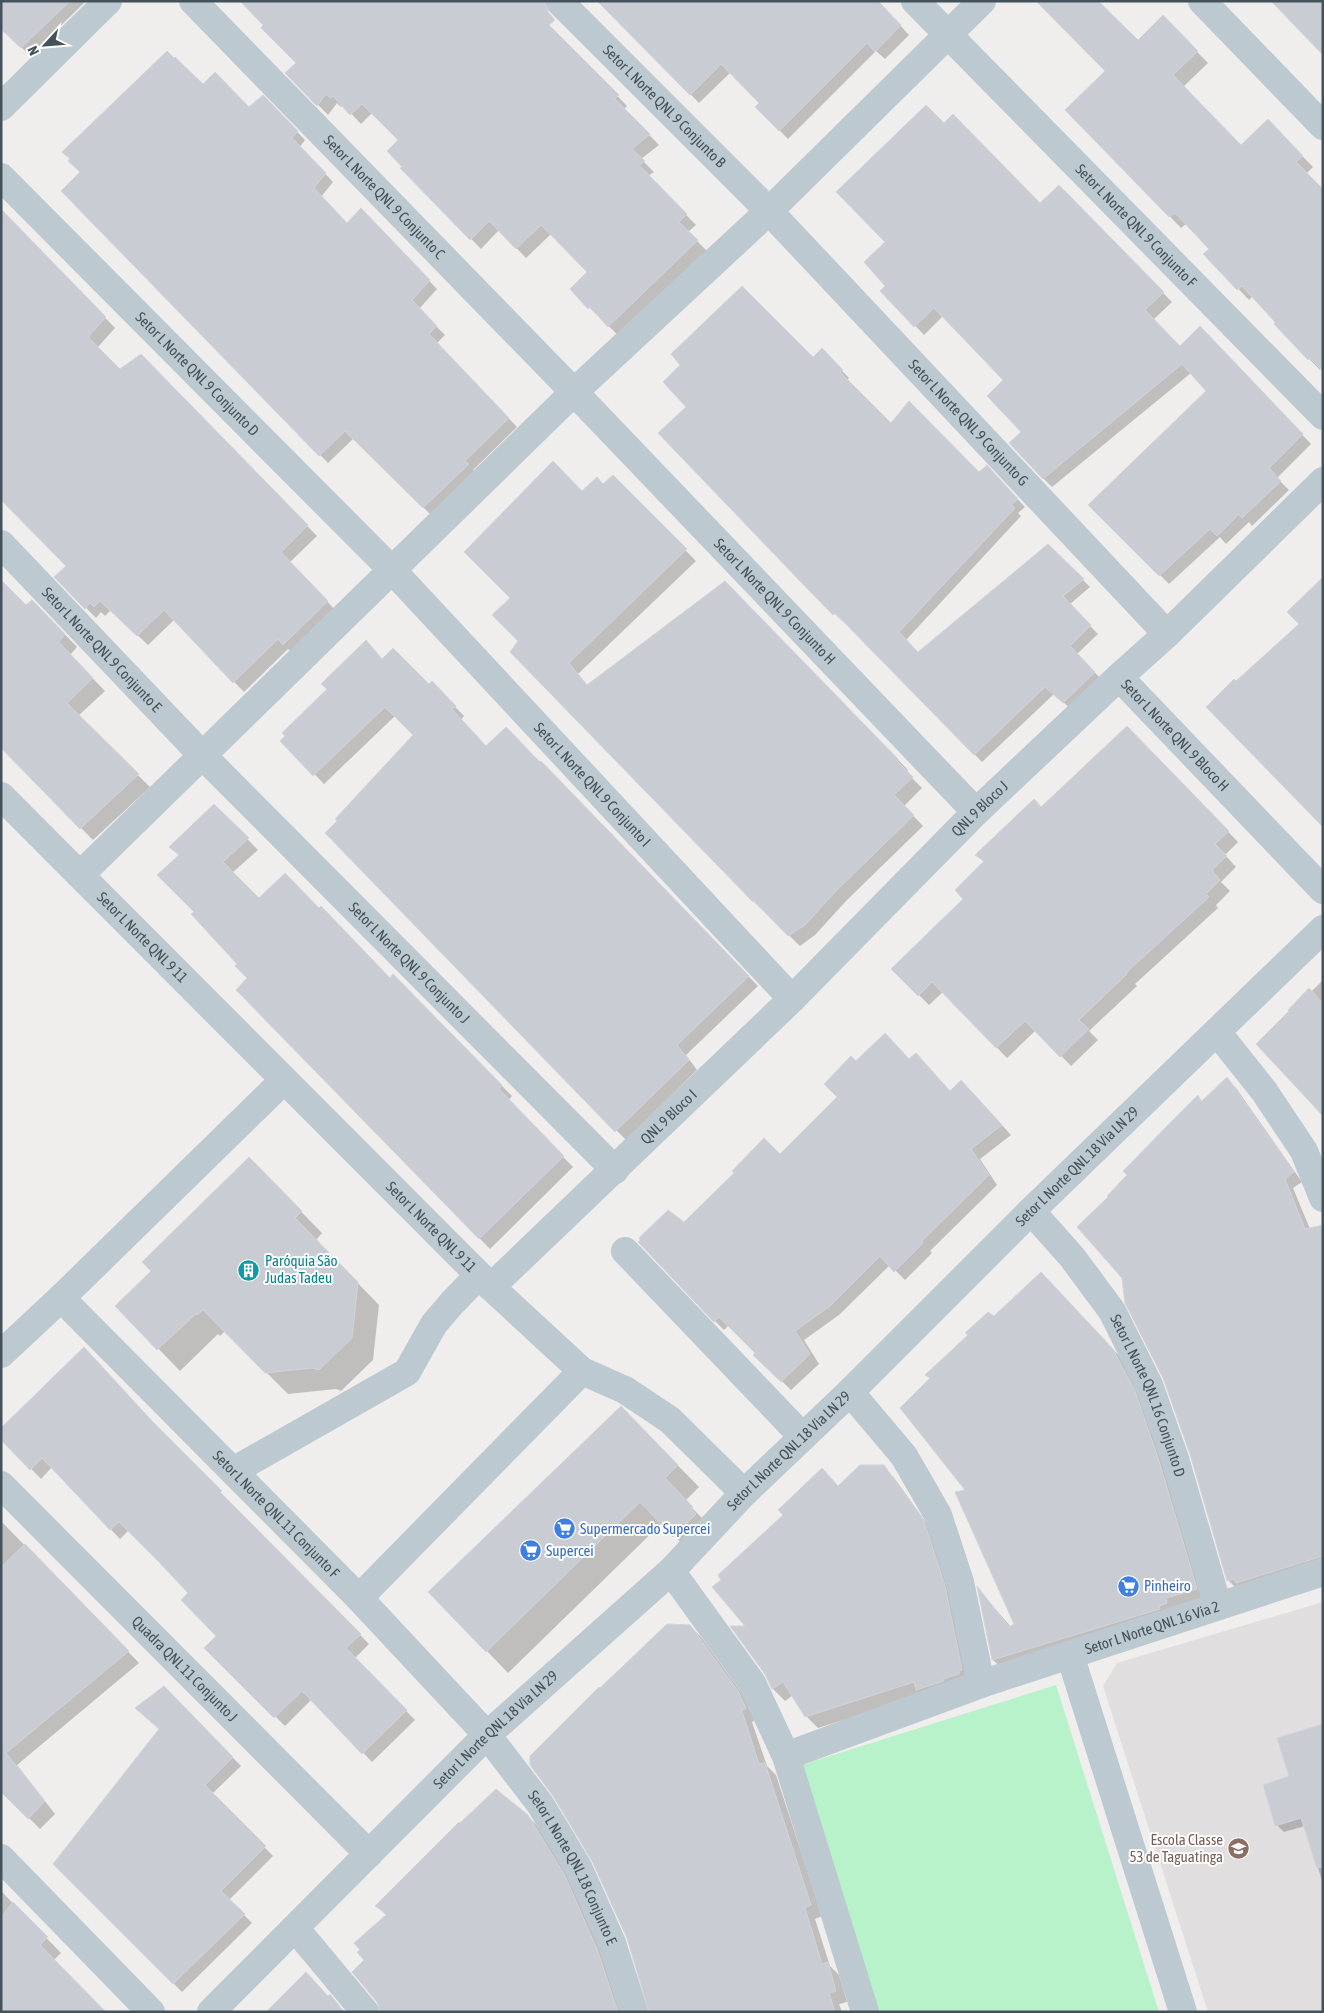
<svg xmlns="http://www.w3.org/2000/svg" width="1324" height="2013" viewBox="0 0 1324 2013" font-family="'Asap Condensed',sans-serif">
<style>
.education{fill:#e1dedf}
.green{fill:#b7f2ca}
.shadow{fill:#0003}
.building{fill:#c9cdd3;stroke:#d1d4da}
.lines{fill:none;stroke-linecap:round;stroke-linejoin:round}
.minor{stroke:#bcc9d1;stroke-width:28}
.labels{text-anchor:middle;stroke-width:4;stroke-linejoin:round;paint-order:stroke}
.street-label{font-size:15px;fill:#44525c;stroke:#fff}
.culture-label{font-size:15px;fill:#0d838f;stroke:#fff;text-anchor:start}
.shop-label{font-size:15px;fill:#366cbe;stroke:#fff;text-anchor:start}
.education-label{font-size:15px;fill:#785e54;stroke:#fff;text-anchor:end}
</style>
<rect width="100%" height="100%" fill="#f0eded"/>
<polygon class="education" points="1323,1602 1323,2012 1208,2012 1103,1686 1117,1663"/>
<polygon class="green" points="1056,1685 1159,2012 872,2012 795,1767"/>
<g class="shadow">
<polygon points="1,1 86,1 30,56 1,27"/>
<polygon points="526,1 627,106 624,109 659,145 641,159 654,172 648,176 696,225 688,232 707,251 619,336 571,290 589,272 551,234 526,258 499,230 481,249 402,168 400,140 373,112 361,124 343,105 341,107 337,103 328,115 287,73"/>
<polygon points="599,1 878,1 909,35 885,59 876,51 788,139 757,107 761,103 731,72 699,103"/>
<polygon points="1058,1 1099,1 1138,42 1163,17 1208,63 1183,87 1242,147 1268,121 1313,167 1306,174 1322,368 1320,370 1275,324 1277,322 1253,296 1249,300 1205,254 1211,249 1186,224 1181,228 1067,110 1107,71"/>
<polygon points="203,86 250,109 263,96 305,140 300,147 333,182 321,197 347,225 361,210 437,289 419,309 445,335 437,343 517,427 473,470 476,473 432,516 354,438 328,463 63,191"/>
<polygon points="944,125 1040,205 1059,187 1172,302 1153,320 1180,347 1200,328 1311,444 1277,478 1289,490 1252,526 1249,522 1226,544 1220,537 1169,584 1090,505 1208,391 1191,373 1052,487 1043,478 1023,432 1005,380 943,316 924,335 882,291 887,286 886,242"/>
<polygon points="2,211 115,328 97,348 120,371 140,355 317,536 290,562 337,612 294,654 288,649 244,692 174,620 148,645 111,610 105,616 101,612 96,618 56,577 67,566"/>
<polygon points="822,350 849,378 847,380 891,425 979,473 994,474 1025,507 1018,513 1021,516 906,640 918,653 1048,545 1090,587 1069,605 1098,634 1077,654 1102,680 1072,710 1054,694 982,762 844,620 842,621 799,578 813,359"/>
<polygon points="613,477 696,561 578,674 588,686 725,583 908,770 906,772 922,788 904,806 923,826 846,901 815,935 800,946 753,901 520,641 512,598 582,492 603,485"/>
<polygon points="27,607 44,613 77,647 70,655 105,691 78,716 150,787 93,840 1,747"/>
<polygon points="383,660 429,686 432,683 464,716 461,720 487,747 541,763 758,986 686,1055 697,1070 626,1140 327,833 415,735 395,716 324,784 282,741"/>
<polygon points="1127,727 1238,842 1225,855 1236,867 1221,882 1230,891 1216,905 1218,908 1135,984 1137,986 1089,1031 1098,1040 1071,1066 1036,1030 1007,1058 943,992 929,1005 893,969 965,899 984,862 977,855 1041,809"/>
<polygon points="214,805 258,850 232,873 259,900 404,987 512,1096 508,1101 573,1167 490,1249 237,990 249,978 196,912 180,856"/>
<polygon points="1323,980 1323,1114 1311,992"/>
<polygon points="910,1060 950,1093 971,1091 1011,1135 980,1159 997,1185 930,1251 932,1253 905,1280 890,1265 839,1315 804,1340 819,1364 791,1390 755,1355 757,1353 729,1325 724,1330 715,1321 684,1224 780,1156 838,1097 856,1063"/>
<polygon points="1227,1078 1236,1088 1302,1182 1293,1188 1310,1229 1323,1226 1323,1568 1237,1589 1228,1580 1191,1453 1110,1197 1198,1097 1203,1102"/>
<polygon points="271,1181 322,1233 316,1240 379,1305 373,1360 341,1391 336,1389 288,1394 225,1331 220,1336 218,1334 180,1371 117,1306"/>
<polygon points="1041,1274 1129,1366 1211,1605 1009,1675 993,1660 979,1590 1011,1627 1015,1624 968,1490 994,1318"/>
<polygon points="642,1429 699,1487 685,1501 714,1530 695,1557 662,1523 508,1673 487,1651"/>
<polygon points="161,1432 369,1644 355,1658 415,1720 372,1762 312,1699 285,1726 206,1648 218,1636 190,1593 129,1530 120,1539 52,1467 41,1479 1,1438"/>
<polygon points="883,1466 895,1479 935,1535 974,1682 923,1695 818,1728 806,1716 793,1695 785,1701 773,1689 747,1627 839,1487"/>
<polygon points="1,1521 139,1663 17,1765 55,1814 40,1829 1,1790"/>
<polygon points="690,1626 701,1637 749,1703 757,1719 752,1722 767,1766 776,1775 822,1916 815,1919 830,1966 839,1975 847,2002 839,2004 842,2012 650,2012"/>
<polygon points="164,1688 241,1766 212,1794 273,1856 229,1900 252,1923 182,1992 55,1864 160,1729"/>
<polygon points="1323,1726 1323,1884 1305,1826 1284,1832 1277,1825 1291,1777"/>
<polygon points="528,1816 539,1828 575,1887 608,1961 624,2012 381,2012 365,1960 387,1916 377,1906"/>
<polygon points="1,1891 61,1953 1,2012"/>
</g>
<g class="building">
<polygon points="1,1 70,1 21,48 1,29"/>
<polygon points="240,1 544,1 548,12 555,20 549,25 619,95 615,99 650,134 632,149 645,161 639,165 687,214 679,222 698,240 608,327 590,307 588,309 570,289 587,272 541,225 516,249 489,221 470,240 400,168 402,167 387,151 398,140 362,104 350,115 333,96 330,98 326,94 317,106 285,73 296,63 261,28 263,25"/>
<polygon points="597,1 878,1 901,25 875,52 867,43 779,131 755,107 759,103 721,64 690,95"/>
<polygon points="1036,1 1098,1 1138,40 1163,15 1198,51 1173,75 1241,145 1268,119 1303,156 1296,162 1323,189 1323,371 1310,358 1308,360 1274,324 1275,322 1242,286 1237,290 1203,254 1209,249 1175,213 1169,217 1065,110 1105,71"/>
<polygon points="1271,1 1323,1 1323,55"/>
<polygon points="167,51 174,58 175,57 203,84 215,72 249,107 263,95 298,131 292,138 326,173 314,188 347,223 361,208 430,280 412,300 437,326 429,334 509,418 465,461 469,464 423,508 345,431 319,456 61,191 80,172 68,161 70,159 62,152"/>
<polygon points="926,105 944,123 953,114 1040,203 1059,185 1164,292 1145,310 1180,346 1200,326 1303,434 1269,468 1281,481 1242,518 1239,514 1217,536 1210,529 1159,576 1088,505 1206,391 1182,364 1043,479 1009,443 1021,432 987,396 1003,380 934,308 914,327 880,291 885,286 864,262 885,242 836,192"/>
<polygon points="1,209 106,317 88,337 120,369 141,354 308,525 281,552 328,601 283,645 278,639 233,683 164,610 137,636 100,601 94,607 90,603 85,609 54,577 66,566 1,500"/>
<polygon points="742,286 813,357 822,348 843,370 840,372 891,423 909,401 979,472 987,465 1018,499 1011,505 1015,508 899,632 918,652 1048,544 1084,579 1063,596 1091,625 1070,646 1095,672 1063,703 1045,687 974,755 835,613 833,615 798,579 658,433 686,407 663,382 680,365 671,354"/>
<polygon points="553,461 582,491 597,477 603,484 613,475 687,549 569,663 587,685 725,581 898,759 897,761 913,777 894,795 914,815 836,891 805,925 788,936 754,901 753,902 510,652 518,641 492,615 510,598 464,552"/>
<polygon points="1323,577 1323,827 1206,707 1234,679 1236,681 1299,624 1287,612"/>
<polygon points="1,580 26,605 32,600 65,634 59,642 93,678 67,703 139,774 80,829 1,748"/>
<polygon points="366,640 382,659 393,648 429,684 432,681 456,706 452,709 486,746 506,727 540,762 541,761 749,976 677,1045 689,1060 615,1132 325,833 337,821 335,819 413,735 385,707 313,776 280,741 285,736 282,733 327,689 321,684"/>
<polygon points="1127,726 1229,831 1215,844 1227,856 1212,870 1220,880 1206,894 1209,897 1126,973 1127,974 1079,1020 1089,1029 1060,1057 1025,1021 996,1048 932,982 918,996 891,969 963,899 955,890 984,861 975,855 1034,799 1041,807"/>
<polygon points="214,804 249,838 223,862 259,898 285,873 319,908 321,906 390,978 393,974 502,1085 499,1089 564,1156 479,1239 236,990 247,978 235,966 237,964 191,914 194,912 157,875 179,855 169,847"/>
<polygon points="1309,988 1323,1003 1323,1116 1256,1044 1289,1011 1288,1010"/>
<polygon points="885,1033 909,1059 916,1053 950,1091 961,1080 1002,1125 971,1149 989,1175 922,1241 923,1243 894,1272 880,1256 830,1306 795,1331 810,1354 781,1382 753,1355 755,1353 719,1317 714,1322 638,1242 640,1240 639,1238 668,1210 684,1222 734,1173 732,1171 764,1138 780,1154 837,1097 824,1084 851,1056 856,1061"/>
<polygon points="1227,1077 1294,1172 1285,1179 1305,1229 1323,1225 1323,1556 1236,1583 1234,1579 1227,1581 1190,1454 1163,1378 1125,1303 1122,1278 1077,1227 1108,1197 1107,1196 1127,1175 1123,1171 1175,1118 1198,1095 1201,1102"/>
<polygon points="249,1157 302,1211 295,1218 358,1282 352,1338 319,1370 313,1368 265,1373 203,1310 197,1315 196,1314 157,1350 115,1306 151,1271 142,1262"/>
<polygon points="1041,1272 1113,1349 1135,1391 1160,1464 1197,1589 1166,1598 1167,1603 1159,1606 1160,1609 992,1660 977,1586 1009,1627 1014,1624 955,1492 965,1490 900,1408 930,1378 925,1375 968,1335 965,1333 988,1312 994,1316"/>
<polygon points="84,1347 152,1421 222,1491 220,1492 361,1634 346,1648 407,1710 362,1754 302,1691 274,1718 204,1648 216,1636 181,1600 188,1593 158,1561 119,1522 110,1530 42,1458 30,1470 1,1440 1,1428"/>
<polygon points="621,1406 678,1465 665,1478 693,1507 691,1509 696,1514 673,1537 640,1502 486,1652 428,1592"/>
<polygon points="860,1465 884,1465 924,1521 945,1586 962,1670 959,1671 959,1674 943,1679 944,1681 916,1690 914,1682 805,1717 783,1682 772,1689 765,1674 730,1626 745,1626 712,1587 721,1580 718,1575 783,1515 778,1510 822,1468 838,1486"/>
<polygon points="25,1544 129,1651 6,1753 45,1801 28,1819 1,1792 1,1567"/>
<polygon points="667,1624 690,1625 738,1691 746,1708 742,1711 759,1764 765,1763 811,1905 805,1908 822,1964 828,1962 836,1991 829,1993 835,2012 649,2012 627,1938 592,1861 553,1796 530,1765 530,1756 599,1687 600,1688"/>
<polygon points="164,1686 233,1757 205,1785 266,1846 221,1891 245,1914 173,1984 53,1864 159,1729 135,1708"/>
<polygon points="1323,1724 1323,1867 1317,1868 1301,1818 1275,1826 1263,1785 1289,1776 1277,1738"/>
<polygon points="496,1789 528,1815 564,1874 597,1949 618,2012 380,2012 377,2002 352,1972 364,1960 357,1952 360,1950 354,1943 387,1914 375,1906 459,1822 460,1823"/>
<polygon points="13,1902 48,1937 40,1945 106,2012 1,2012 1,1917"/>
<polygon points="306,1972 328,1996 330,1994 344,2012 266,2012"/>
</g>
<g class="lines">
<g class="minor">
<path id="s1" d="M 193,1 L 574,392 L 976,812"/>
<path id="s2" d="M 559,1 L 769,211 L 1167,634"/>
<path id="s3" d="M 915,1 L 1323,416"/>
<polyline points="1202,1 1323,126"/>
<polyline points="1,107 108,1"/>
<path id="s4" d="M 1,177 L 392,570 L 792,999"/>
<path id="s5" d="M 1,544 L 203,756 L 615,1170"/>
<path id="s6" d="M 1119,677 L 1323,890"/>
<path id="s7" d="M 1,796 L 491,1287 L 582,1371 L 625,1390 L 670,1420 L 744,1493"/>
<polyline points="80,875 574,392 769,211 982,1"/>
<polyline points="1217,1032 1264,1091 1304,1151 1323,1198"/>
<path id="s8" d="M 1031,1211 L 1072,1257 L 1112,1311 L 1149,1385 L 1175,1459 L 1218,1606"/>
<polyline points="625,1251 803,1437"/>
<path id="s9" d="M 491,1287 L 792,999 L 976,812 L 1119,677 L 1167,634 L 1323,481"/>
<path id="s10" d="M 61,1298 L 359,1598 L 487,1735 L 540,1804 L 578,1867 L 612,1943 L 634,2012"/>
<polyline points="1,1354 61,1298 284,1080"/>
<polyline points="850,1392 904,1456 938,1515 960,1582 981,1684"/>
<polyline points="233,1471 407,1372 434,1324 452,1303 479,1275"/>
<path id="s11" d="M 1,1485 L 369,1854"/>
<polyline points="671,1571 752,1683 786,1756 865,2012"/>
<polyline points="359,1598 582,1371"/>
<polyline points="1070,1655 1183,2012"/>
<path id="s12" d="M 786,1756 L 981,1684 L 1323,1572"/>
<polyline points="1,1858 151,2012"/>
<polyline points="295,1928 365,2012"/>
<path id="s13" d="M 211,2012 L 487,1735 L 671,1571 L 744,1493 L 850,1392 L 1031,1211 L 1323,929"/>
</g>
</g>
<defs>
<symbol id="building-disc" viewBox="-11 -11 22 22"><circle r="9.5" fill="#0f9aa8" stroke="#fff"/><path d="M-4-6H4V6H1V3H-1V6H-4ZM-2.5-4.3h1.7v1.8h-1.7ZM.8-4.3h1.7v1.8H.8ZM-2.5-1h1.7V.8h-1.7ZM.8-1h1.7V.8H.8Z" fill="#fff"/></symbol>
<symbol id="supermarket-disc" viewBox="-11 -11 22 22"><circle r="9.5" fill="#3f7fe0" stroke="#fff"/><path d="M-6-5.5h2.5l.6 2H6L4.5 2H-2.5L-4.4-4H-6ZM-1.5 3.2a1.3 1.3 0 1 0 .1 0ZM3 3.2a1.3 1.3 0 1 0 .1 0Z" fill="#fff"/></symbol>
<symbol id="school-disc" viewBox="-11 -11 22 22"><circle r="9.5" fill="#8d6e63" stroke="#fff"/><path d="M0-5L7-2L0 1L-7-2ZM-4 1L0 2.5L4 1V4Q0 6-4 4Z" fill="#fff"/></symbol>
</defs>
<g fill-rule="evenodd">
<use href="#building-disc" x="236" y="1258" width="25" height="25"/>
<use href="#supermarket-disc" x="552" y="1516" width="25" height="25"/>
<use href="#supermarket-disc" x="518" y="1538" width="25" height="25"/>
<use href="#supermarket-disc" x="1116" y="1574" width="25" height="25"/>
<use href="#school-disc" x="1226" y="1836" width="25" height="25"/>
</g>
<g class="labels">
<g class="street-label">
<text dy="5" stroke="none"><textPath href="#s2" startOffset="149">Setor L Norte QNL 9 Conjunto B</textPath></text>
<text dy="5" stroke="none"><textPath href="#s1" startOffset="274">Setor L Norte QNL 9 Conjunto C</textPath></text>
<text dy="5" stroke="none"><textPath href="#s3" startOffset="315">Setor L Norte QNL 9 Conjunto F</textPath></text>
<text dy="5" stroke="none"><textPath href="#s4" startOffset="278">Setor L Norte QNL 9 Conjunto D</textPath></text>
<text dy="5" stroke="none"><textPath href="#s2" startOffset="588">Setor L Norte QNL 9 Conjunto G</textPath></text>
<text dy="5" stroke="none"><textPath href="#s1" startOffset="836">Setor L Norte QNL 9 Conjunto H</textPath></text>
<text dy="5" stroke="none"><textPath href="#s5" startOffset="146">Setor L Norte QNL 9 Conjunto E</textPath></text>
<text dy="5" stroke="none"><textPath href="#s6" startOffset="81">Setor L Norte QNL 9 Bloco H</textPath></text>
<text dy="5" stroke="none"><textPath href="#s4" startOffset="848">Setor L Norte QNL 9 Conjunto I</textPath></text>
<text dy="5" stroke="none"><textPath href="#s9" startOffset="684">QNL 9 Bloco J</textPath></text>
<text dy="5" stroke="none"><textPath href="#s7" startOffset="200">Setor L Norte QNL 9 11</textPath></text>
<text dy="5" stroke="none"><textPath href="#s5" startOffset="585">Setor L Norte QNL 9 Conjunto J</textPath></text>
<text dy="5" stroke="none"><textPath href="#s9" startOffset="246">QNL 9 Bloco I</textPath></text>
<text dy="5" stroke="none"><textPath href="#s13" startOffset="1211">Setor L Norte QNL 18 Via LN 29</textPath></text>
<text dy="5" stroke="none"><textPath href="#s7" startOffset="609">Setor L Norte QNL 9 11</textPath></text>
<text dy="5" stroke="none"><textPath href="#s8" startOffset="221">Setor L Norte QNL 16 Conjunto D</textPath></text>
<text dy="5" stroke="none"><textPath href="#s13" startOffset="806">Setor L Norte QNL 18 Via LN 29</textPath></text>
<text dy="5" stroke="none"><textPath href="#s10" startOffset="305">Setor L Norte QNL 11 Conjunto F</textPath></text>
<text dy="5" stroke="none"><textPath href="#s12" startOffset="388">Setor L Norte QNL 16 Via 2</textPath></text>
<text dy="5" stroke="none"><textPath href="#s11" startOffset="260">Quadra QNL 11 Conjunto J</textPath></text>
<text dy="5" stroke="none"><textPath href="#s13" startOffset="401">Setor L Norte QNL 18 Via LN 29</textPath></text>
<text dy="5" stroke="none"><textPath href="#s10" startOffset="769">Setor L Norte QNL 18 Conjunto E</textPath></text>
</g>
<g class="culture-label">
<text x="265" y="1266">Paróquia São<tspan x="265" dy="17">Judas Tadeu</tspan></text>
</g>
<g class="shop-label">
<text x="580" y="1534">Supermercado Supercei</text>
<text x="546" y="1556">Supercei</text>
<text x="1144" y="1591">Pinheiro</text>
</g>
<g class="education-label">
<text x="1223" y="1845">Escola Classe<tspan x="1223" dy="17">53 de Taguatinga</tspan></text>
</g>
</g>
<rect width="1324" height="2013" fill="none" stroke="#44525c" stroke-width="5"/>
<g transform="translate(45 45) rotate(244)" stroke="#ffffff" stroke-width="4" paint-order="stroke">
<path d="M0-4L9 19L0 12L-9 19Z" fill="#44525c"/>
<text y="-8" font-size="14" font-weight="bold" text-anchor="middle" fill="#44525c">N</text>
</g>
</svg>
